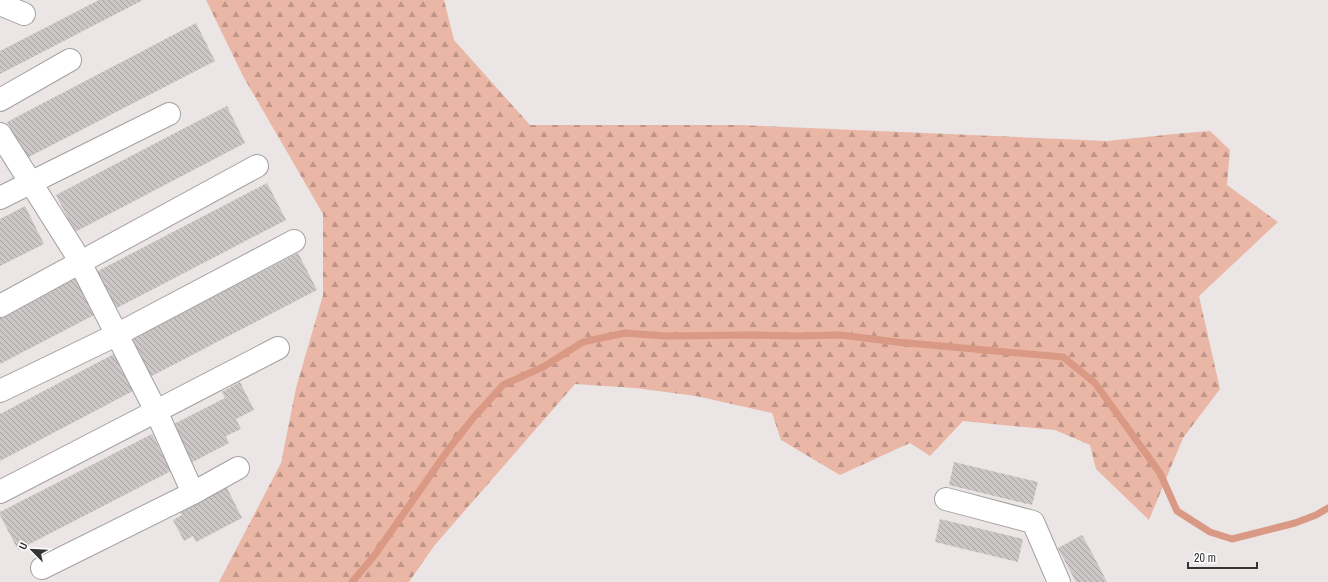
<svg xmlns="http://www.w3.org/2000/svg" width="1328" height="582" viewBox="0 0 1328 582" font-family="'Archivo Narrow',sans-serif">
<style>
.forest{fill:url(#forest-firs)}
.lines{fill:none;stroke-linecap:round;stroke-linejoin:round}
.stream{stroke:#d99984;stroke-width:7}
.building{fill:url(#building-back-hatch)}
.minor-casing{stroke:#a4a09f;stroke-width:24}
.minor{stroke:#fff;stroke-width:22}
</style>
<defs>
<pattern id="forest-firs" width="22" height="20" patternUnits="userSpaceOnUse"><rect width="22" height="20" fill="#eab6a5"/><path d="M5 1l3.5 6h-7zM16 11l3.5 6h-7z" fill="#be9587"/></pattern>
<pattern id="building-back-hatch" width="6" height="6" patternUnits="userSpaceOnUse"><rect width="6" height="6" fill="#cbc7c6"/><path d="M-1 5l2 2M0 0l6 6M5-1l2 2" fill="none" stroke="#a6a2a2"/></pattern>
</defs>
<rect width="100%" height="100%" fill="#ebe6e5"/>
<polygon class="forest" points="206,0 444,0 454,40 530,125 740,125 1107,141 1174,134 1210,131 1230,150 1227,185 1278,222 1199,296 1220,389 1183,438 1149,520 1096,469 1090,445 1055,430 963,421 930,456 910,443 840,475 781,440 772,413 696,396 635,388 575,384 434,546 409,582 219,582 281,463 296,388 323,295 323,214 243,76"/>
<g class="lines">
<polyline class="stream" points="352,582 374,556 448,450 474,417 503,385 543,367 583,342 625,333 666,336 754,335 797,336 840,335 897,342 1063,357 1095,383 1160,473 1177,511 1210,532 1232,539 1295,523 1316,515 1328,508"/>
</g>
<g class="building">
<polygon points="99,0 143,0 0,74 0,51"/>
<polygon points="196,23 215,61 25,159 7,122"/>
<polygon points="227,106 245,143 75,232 56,195"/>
<polygon points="267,183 286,220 115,309 96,272"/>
<polygon points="25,206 44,244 0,266 0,219"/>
<polygon points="298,253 317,290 146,379 127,342"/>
<polygon points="75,277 94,315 0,364 0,317"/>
<polygon points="114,354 133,391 0,461 0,414"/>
<polygon points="240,382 254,410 236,419 241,429 226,436 229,443 189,464 170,426 225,398 222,392"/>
<polygon points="152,434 171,471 18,550 0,515 0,512"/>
<polygon points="954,462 1038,482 1032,505 949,485"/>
<polygon points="225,484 242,518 196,542 193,536 184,541 173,520 182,515 179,508"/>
<polygon points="940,519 1023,539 1018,562 935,542"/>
<polygon points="1082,535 1092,553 1107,582 1076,582 1058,548"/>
</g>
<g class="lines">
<defs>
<g id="minor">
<polyline points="0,4 24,14"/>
<polyline points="0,100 70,60"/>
<polyline points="0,134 74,251 156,411 193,493"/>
<polyline points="0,198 169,114"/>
<polyline points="0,306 257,166"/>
<polyline points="0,391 116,335 294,241"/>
<polyline points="0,492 278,348"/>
<polyline points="946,499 1033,522 1059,582"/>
<polyline points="42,568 193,493 238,468"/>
</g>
</defs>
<use href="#minor" class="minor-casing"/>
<use href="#minor" class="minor"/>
</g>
<g transform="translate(32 550) rotate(294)" stroke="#ffffff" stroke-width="3" paint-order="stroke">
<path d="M0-3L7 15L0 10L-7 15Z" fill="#363434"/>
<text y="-6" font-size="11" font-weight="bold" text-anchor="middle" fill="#363434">U</text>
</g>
<path d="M1188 562v6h69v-6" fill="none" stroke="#363434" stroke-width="2"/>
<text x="1194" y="562" font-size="12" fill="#363434" stroke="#ffffff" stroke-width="3" paint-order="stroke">20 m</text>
</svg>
